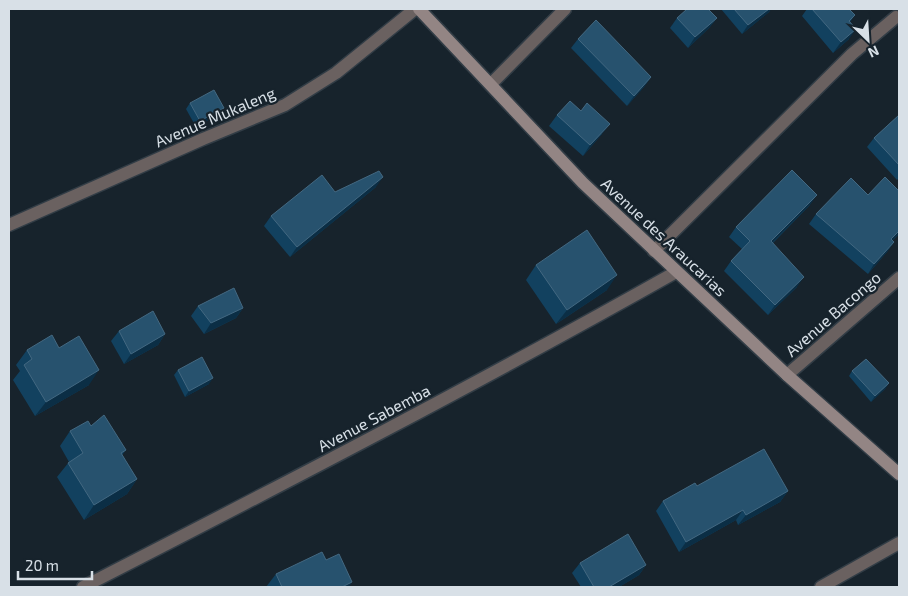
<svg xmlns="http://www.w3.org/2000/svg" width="908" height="596" viewBox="0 0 908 596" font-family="'Exo 2',sans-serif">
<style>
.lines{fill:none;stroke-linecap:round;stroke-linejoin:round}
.street-casing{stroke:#323d46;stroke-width:15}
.secondary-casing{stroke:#323d46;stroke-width:15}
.street{stroke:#6a6160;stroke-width:12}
.secondary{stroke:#938584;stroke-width:12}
.wall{fill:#12415f}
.shaded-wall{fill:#0b2e45}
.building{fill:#27526e;stroke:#436881}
.labels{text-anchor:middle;stroke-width:4.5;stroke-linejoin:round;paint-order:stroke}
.street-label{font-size:16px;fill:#d8e0e7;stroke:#17232c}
</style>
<rect width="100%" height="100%" fill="#17232c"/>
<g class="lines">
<defs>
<g id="street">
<polyline points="491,84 565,9"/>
<polyline points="9,225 203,139 285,105 336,73 415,9"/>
<polyline points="654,251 852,54 896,17"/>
<polyline points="787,375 899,278"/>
<path d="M 83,587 C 282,485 481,382 676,272"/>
<polyline points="821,587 899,543"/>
</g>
<polyline id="secondary" points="419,9 583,183 787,375 899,474"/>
</defs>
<use href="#street" class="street-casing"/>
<use href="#secondary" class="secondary-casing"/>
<use href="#street" class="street"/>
<use href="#secondary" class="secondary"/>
</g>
<g class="wall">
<polygon points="721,9 771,9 769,12 742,34"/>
<polygon points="807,9 849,9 855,15 850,22 849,39 833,53 802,16"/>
<polygon points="677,18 717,18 709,28 688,48 670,28"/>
<polygon points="578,39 651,77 644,87 627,106 571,48"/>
<polygon points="190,103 220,114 196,127 186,109"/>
<polygon points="557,115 602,134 583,156 549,126"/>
<polygon points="899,115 899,178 897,180 867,147 874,138"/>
<polygon points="376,187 290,257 264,226 271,216 335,192"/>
<polygon points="899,191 899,234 892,241 894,242 887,252 868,274 809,224 816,214 868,195"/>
<polygon points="810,205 773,243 797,287 768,315 724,271 731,261 742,249 729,237 736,227"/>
<polygon points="536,265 607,290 556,324 526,280"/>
<polygon points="198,306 243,308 236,318 204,334 191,316"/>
<polygon points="119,331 165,334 158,345 124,364 111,341"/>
<polygon points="59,348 89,385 35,416 13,380 20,371 16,365 27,350"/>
<polygon points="178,370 209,384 185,397 174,375"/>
<polygon points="852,371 889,383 885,389 871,402 849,376"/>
<polygon points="91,426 126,450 122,455 137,479 127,494 84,520 57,477 69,462 60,446 70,431"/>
<polygon points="697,486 788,491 780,502 738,525 736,520 679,552 656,511 663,501"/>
<polygon points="326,560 349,587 266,587 276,574"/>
<polygon points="580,563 646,565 639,575 619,587 581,587 572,573"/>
</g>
<g class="shaded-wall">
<polygon points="769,9 771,9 769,12 742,34 748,25"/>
<polygon points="717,18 709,28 688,48 695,37"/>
<polygon points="856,29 849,39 833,53 841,42"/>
<polygon points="651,77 644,87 627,106 634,96"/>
<polygon points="224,108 220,114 196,127 200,121"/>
<polygon points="610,124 602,134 583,156 590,145"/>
<polygon points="383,177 376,187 290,257 297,247"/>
<polygon points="817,195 810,205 764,251 771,241"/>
<polygon points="899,231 899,234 884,249 891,239"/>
<polygon points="894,242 887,252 868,274 874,264"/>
<polygon points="617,275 607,290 556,324 567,310"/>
<polygon points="804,277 797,287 768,315 775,305"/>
<polygon points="243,308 236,318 204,334 211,323"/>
<polygon points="165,334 158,345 124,364 131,354"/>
<polygon points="99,370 89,385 35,416 46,402"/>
<polygon points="213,378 209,384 185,397 189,391"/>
<polygon points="889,383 885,389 871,402 875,396"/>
<polygon points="137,479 127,494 84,520 94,505"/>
<polygon points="788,491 780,502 738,525 746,515"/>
<polygon points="743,510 736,520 679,552 686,542"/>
<polygon points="646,565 639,575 619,587 609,587"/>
<polygon points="352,582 349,587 342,587"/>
</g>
<g class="building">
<polygon points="687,9 708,9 717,18 695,37 677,18"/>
<polygon points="734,9 769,9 748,25"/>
<polygon points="812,9 849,9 855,15 849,21 856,29 841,42"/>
<polygon points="596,20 651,77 634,96 578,39"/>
<polygon points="214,90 224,108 200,121 190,103"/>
<polygon points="570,101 581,111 587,103 610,124 590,145 557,115"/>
<polygon points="899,115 899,165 874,138"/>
<polygon points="792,170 817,195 771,241 804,277 775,305 731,261 750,241 736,227"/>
<polygon points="379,171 383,177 297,247 271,216 322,175 335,192"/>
<polygon points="885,177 899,191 899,231 891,239 894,242 874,264 816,214 851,178 868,195"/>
<polygon points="587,230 617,275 567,310 536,265"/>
<polygon points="234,288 243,308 211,323 198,306"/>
<polygon points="153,311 165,334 131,354 119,331"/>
<polygon points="52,335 59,348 79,336 99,370 46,402 24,365 32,359 27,350"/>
<polygon points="202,357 213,378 189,391 178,370"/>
<polygon points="866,359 889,383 875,396 852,371"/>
<polygon points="104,415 126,450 121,453 137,479 94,505 68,463 83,453 70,431 88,421 91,426"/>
<polygon points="764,449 788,491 746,515 743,510 686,542 663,501 695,483 697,486"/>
<polygon points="628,534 646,565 609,587 594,587 580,563"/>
<polygon points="322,552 326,560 339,554 352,582 342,587 343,587 282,587 276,574"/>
</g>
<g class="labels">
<g class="street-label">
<text transform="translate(215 117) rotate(-23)" y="6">Avenue Mukaleng</text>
<text transform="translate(664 237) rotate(43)" y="6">Avenue des Araucarias</text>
<text transform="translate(833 314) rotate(-41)" y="6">Avenue Bacongo</text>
<text transform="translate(374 418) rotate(-28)" y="6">Avenue Sabemba</text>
</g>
</g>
<rect width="908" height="596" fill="none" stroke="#d8e0e7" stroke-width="20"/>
<g transform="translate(868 40) rotate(155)" stroke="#17232c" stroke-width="4" paint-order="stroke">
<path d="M0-4L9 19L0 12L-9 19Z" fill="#d8e0e7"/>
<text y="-8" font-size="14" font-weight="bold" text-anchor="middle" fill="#d8e0e7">N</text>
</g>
<path d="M18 571v8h74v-8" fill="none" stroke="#d8e0e7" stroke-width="2.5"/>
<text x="25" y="571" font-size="15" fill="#d8e0e7" stroke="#17232c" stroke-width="4" paint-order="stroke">20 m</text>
</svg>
